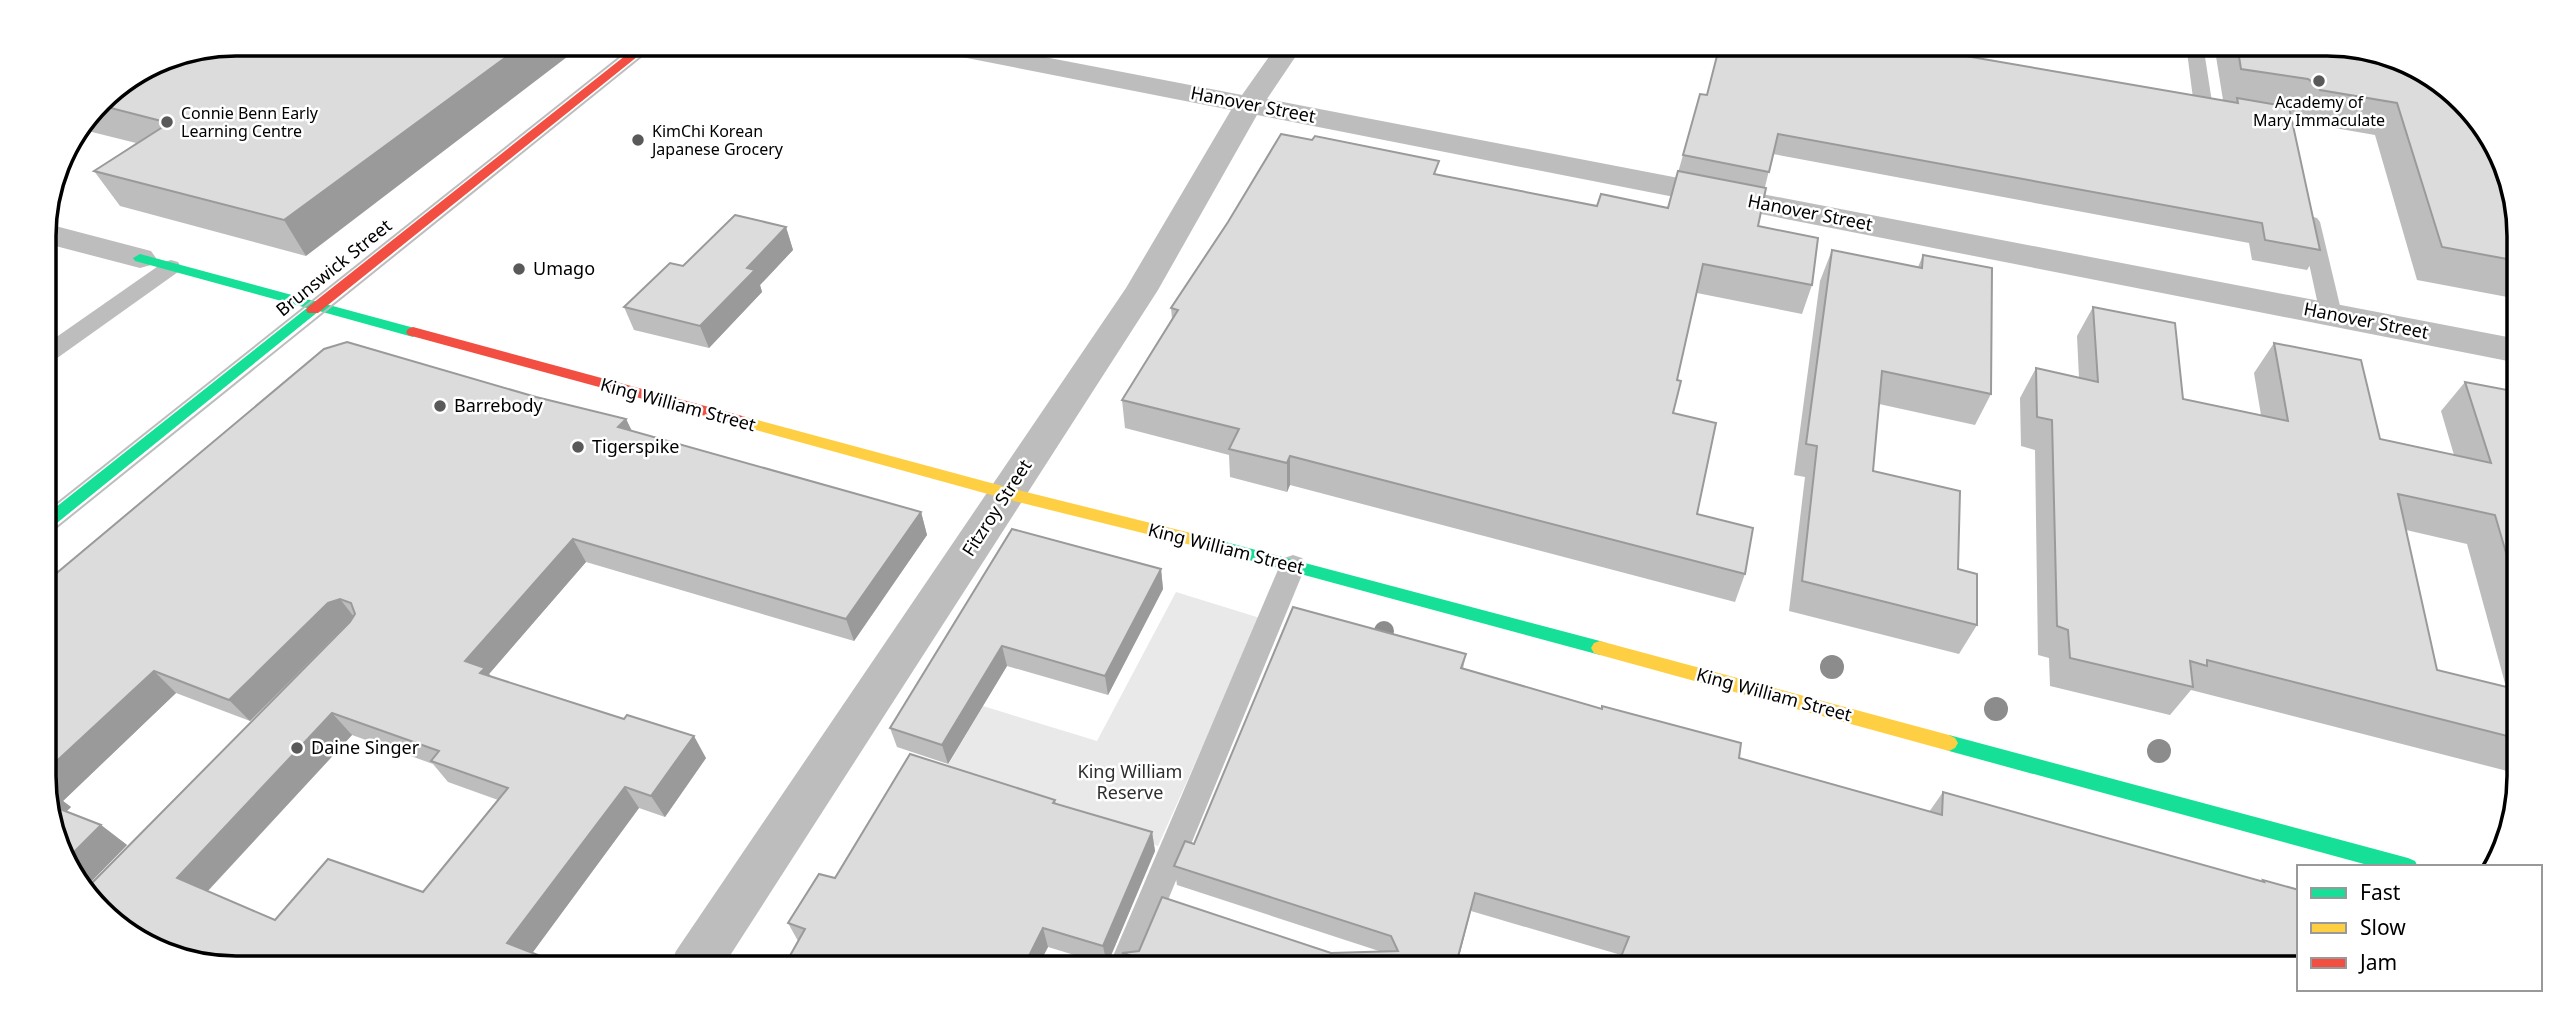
<svg xmlns="http://www.w3.org/2000/svg" width="2563" height="1012" viewBox="0 0 2563 1012" font-family="'Noto Sans',sans-serif">
<style>
.green{fill:#e9e9e9}
.lines{fill:none;stroke-linecap:round;stroke-linejoin:round}
.lane{fill:#bdbdbd;fill-rule:evenodd}
.street{fill:#bdbdbd;fill-rule:evenodd}
.fast{fill:#16e098;fill-rule:evenodd}
.slow{fill:#ffcf43;fill-rule:evenodd}
.jam{fill:#f24e42;fill-rule:evenodd}
.tram{stroke:#bdbdbd;stroke-width:2}
.tree{fill:#8c8c8c}
.wall{fill:#bdbdbd;fill-rule:evenodd}
.shaded-wall{fill:#9a9a9a}
.building{fill:#dcdcdc;stroke:#9a9a9a;stroke-width:2;fill-rule:evenodd}
.poi-dot{fill:#595959;stroke:#fff;stroke-width:2.5}
.labels{text-anchor:middle;stroke-width:5;stroke-linejoin:round;paint-order:stroke}
.far-poi-label{font-size:16px;fill:#000;stroke:#fff;text-anchor:start}
.street-label{font-size:18px;fill:#000;stroke:#fff}
.poi-label{font-size:18px;fill:#000;stroke:#fff;text-anchor:start}
.park-label{font-size:18px;fill:#2e2e2e;stroke:#fff}
.rim{fill:none;stroke:#000;stroke-width:3.5}
</style>
<rect width="100%" height="100%" fill="#fff"/>
<polygon class="green" points="1176,592 1260,618 1158,846 941,777 983,706 1097,741"/>
<g class="lines">
<g class="lane">
<path d="M 2186,44 L 2203,44 L 2212,102 L 2233,106 L 2236,110 L 2233,114 C 2222,117 2202,114 2194,106 Z"/>
<polygon points="2310,216 2317,218 2320,222 2342,314 2339,319 2323,319 2320,314 2300,222 2303,218"/>
<polygon points="171,260 178,262 181,267 178,272 53,361 45,363 45,345 164,262"/>
<polygon points="1293,555 1302,558 1306,565 1140,968 1108,968 1280,565 1284,558"/>
</g>
<g class="street">
<polygon points="922,44 977,44 1242,95 1278,44 1304,44 1267,99 2518,339 2518,363 1257,115 1158,290 722,968 669,968 676,951 1126,288 1231,110 936,52 926,50"/>
<polygon points="44,223 151,251 156,258 151,265 140,268 44,243"/>
</g>
<g class="fast">
<polygon points="140,254 418,329 420,332 413,337 319,311 52,527 46,529 46,515 307,308 135,261 133,258"/>
<polygon points="1203,536 1600,641 1606,643 1609,648 1606,653 1600,655 1197,546 1195,542 1197,538"/>
<polygon points="1949,735 2408,858 2415,861 2418,867 2375,867 1949,751 1943,748 1940,743 1943,738"/>
</g>
<g class="slow">
<polygon points="746,417 1006,487 1203,536 1209,538 1211,542 1209,546 1203,548 1006,499 741,426 739,422 741,418"/>
<polygon points="1600,641 1949,735 1955,738 1958,743 1955,748 1949,751 1600,655 1594,653 1591,648 1594,643"/>
</g>
<g class="jam">
<polygon points="640,44 653,44 318,313 308,313 306,310 308,307"/>
<polygon points="413,327 746,417 753,422 746,427 408,335 406,332 408,329"/>
</g>
<g class="tram">
<polyline points="46,512 636,44"/>
<polyline points="46,536 657,44"/>
</g>
</g>
<g class="tree">
<circle cx="1384" cy="631" r="10"/>
<circle cx="1832" cy="667" r="12"/>
<circle cx="1996" cy="709" r="12"/>
<circle cx="2159" cy="751" r="12"/>
</g>
<g class="wall">
<polygon points="236,44 306,256 120,206 94,171 136,143 80,129 109,92"/>
<polygon points="1384,44 1427,44 1423,51"/>
<polygon points="2214,44 2327,44 2389,54 2518,211 2518,299 2417,280 2375,135 2300,122 2298,118 2290,113 2320,250 2307,270 2252,260 2249,243 1773,154 1765,187 1758,226 1812,285 1802,314 1697,293 1677,380 1673,413 1697,514 1745,574 1735,602 1290,485 1287,492 1230,477 1229,455 1125,428 1122,400 1172,319 1171,308 1312,140 1438,175 1597,206 1668,208 1683,155 1707,95 2223,100"/>
<polygon points="786,227 793,250 760,285 762,292 709,348 634,330 624,307 683,266"/>
<polygon points="1832,250 1918,267 1923,255 1991,394 1975,425 1879,404 1873,471 1958,569 1977,625 1959,654 1789,611 1805,477 1794,475 1820,281"/>
<path d="M 2093,307 L 2183,399 L 2261,415 L 2254,373 L 2274,343 L 2380,439 L 2454,455 L 2441,411 L 2465,382 L 2518,392 L 2519,774 L 2191,690 L 2170,715 L 2050,686 L 2049,658 L 2038,655 L 2035,450 L 2021,446 L 2020,398 L 2036,368 L 2079,378 L 2077,336 ZM 2406,530 L 2467,544 L 2506,687 L 2437,670 Z"/>
<path d="M 347,342 L 536,397 L 626,419 L 632,431 L 921,512 L 927,535 L 854,641 L 586,562 L 489,674 L 491,676 L 706,758 L 665,817 L 639,808 L 532,953 L 91,902 L 348,625 L 250,721 L 176,693 L 63,801 L 71,807 L 66,811 L 101,825 L 127,845 L 84,889 L 47,813 ZM 352,735 L 433,764 L 448,782 L 498,800 L 423,892 L 275,920 L 208,891 Z"/>
<polygon points="1012,529 1161,569 1163,589 1108,695 1007,666 948,764 897,747 890,728"/>
<polygon points="1466,654 1463,669 1739,758 1929,812 1943,792 2261,882 2263,880 2299,968 1616,968 1621,955 1471,911 1456,968 1125,968 1122,953 1331,953 1379,951 1177,885 1174,866 1194,844"/>
<polygon points="1055,800 1056,804 1152,832 1155,851 1107,965 1048,947 1037,968 783,968 798,941 788,923 835,878"/>
</g>
<g class="shaded-wall">
<polygon points="524,44 584,44 306,256 284,220"/>
<polygon points="786,227 793,250 760,285 762,292 709,348 700,326 747,268"/>
<polygon points="626,419 637,442 618,427"/>
<polygon points="1290,456 1290,485 1287,492 1287,463"/>
<polygon points="921,512 927,535 854,641 846,619"/>
<polygon points="573,539 586,562 489,674 501,690 465,661"/>
<polygon points="1161,569 1163,589 1108,695 1105,676"/>
<polygon points="340,599 358,622 346,625 250,721 229,700 328,603"/>
<polygon points="1002,646 1007,666 948,764 942,745"/>
<polygon points="154,671 176,693 63,801 71,807 59,819 47,810 47,770"/>
<polygon points="332,713 352,735 201,898 177,878"/>
<polygon points="694,736 706,758 665,817 651,796"/>
<polygon points="625,787 639,808 525,963 507,943"/>
<polygon points="101,825 127,845 84,889 69,857"/>
<polygon points="1152,832 1155,851 1107,965 1103,946"/>
<polygon points="1475,893 1456,968 1455,968"/>
<polygon points="1043,928 1048,947 1037,968 1023,968"/>
</g>
<g class="building">
<polygon points="236,44 524,44 284,220 94,171 169,123 99,105 109,92 163,58"/>
<polygon points="1720,44 1896,44 2238,103 2237,98 2289,107 2320,250 2265,240 2262,223 1778,134 1769,172 1683,155 1700,94 1707,95"/>
<polygon points="2237,44 2327,44 2389,54 2479,119 2518,211 2518,261 2442,247 2397,103 2320,90 2318,86 2308,79 2241,69"/>
<polygon points="1281,134 1312,140 1315,136 1439,161 1434,174 1597,206 1601,194 1668,208 1678,171 1766,188 1758,226 1818,238 1812,285 1703,264 1677,380 1681,381 1673,413 1716,423 1697,514 1753,528 1745,574 1290,456 1287,463 1229,449 1239,429 1122,400 1178,310 1171,308 1228,222"/>
<polygon points="735,215 786,227 747,268 755,270 700,326 624,307 670,263 683,266"/>
<polygon points="1832,250 1922,268 1923,255 1992,268 1991,394 1882,371 1873,471 1960,491 1958,569 1977,574 1977,625 1802,581 1817,446 1806,444"/>
<polygon points="2093,307 2175,323 2183,399 2288,421 2274,343 2361,360 2380,439 2491,463 2465,382 2518,392 2519,597 2495,515 2398,494 2437,670 2519,690 2519,739 2207,660 2207,666 2190,661 2193,687 2070,658 2068,630 2057,626 2052,420 2037,417 2036,368 2098,382"/>
<path d="M 347,342 L 536,397 L 626,419 L 618,427 L 921,512 L 846,619 L 573,539 L 465,661 L 485,668 L 480,673 L 624,719 L 627,715 L 694,736 L 651,796 L 625,787 L 507,943 L 571,968 L 236,968 L 174,958 L 91,902 L 85,890 L 350,622 L 355,614 L 351,603 L 340,599 L 328,603 L 229,700 L 154,671 L 47,770 L 46,582 L 324,349 ZM 332,713 L 439,751 L 431,761 L 508,788 L 423,892 L 328,859 L 275,920 L 177,878 Z"/>
<polygon points="1012,529 1161,569 1105,676 1002,646 942,745 890,728"/>
<polygon points="1293,607 1466,654 1461,668 1602,709 1602,706 1741,743 1739,758 1942,815 1943,792 2264,882 2263,880 2299,890 2299,968 1746,968 1710,957 1709,968 1650,968 1620,959 1629,937 1475,893 1455,968 1142,968 1145,960 1122,953 1139,951 1162,897 1331,953 1398,951 1391,936 1174,866 1185,841 1194,844"/>
<polygon points="910,754 1055,800 1053,803 1152,832 1103,946 1043,928 1023,968 970,968 961,965 959,968 783,968 805,929 788,923 819,874 835,878"/>
<polygon points="47,804 101,825 69,857 47,813"/>
</g>
<g class="poi-dot">
<circle cx="2319" cy="81" r="7"/>
<circle cx="167" cy="122" r="7"/>
<circle cx="638" cy="140" r="7"/>
<circle cx="519" cy="269" r="7"/>
<circle cx="440" cy="406" r="7"/>
<circle cx="578" cy="447" r="7"/>
<circle cx="297" cy="748" r="7"/>
</g>
<g class="labels">
<g class="far-poi-label">
<text x="2319" y="108" text-anchor="middle">Academy of<tspan x="2319" dy="18">Mary Immaculate</tspan></text>
<text x="181" y="119">Connie Benn Early<tspan x="181" dy="18">Learning Centre</tspan></text>
<text x="652" y="137">KimChi Korean<tspan x="652" dy="18">Japanese Grocery</tspan></text>
</g>
<g class="street-label">
<text transform="translate(1253 105) rotate(11)" y="6">Hanover Street</text>
<text transform="translate(1810 213) rotate(11)" y="6">Hanover Street</text>
<text transform="translate(334 268) rotate(-39)" y="6">Brunswick Street</text>
<text transform="translate(2366 321) rotate(11)" y="6">Hanover Street</text>
<text transform="translate(678 405) rotate(15)" y="6">King William Street</text>
<text transform="translate(997 508) rotate(-57)" y="6">Fitzroy Street</text>
<text transform="translate(1226 549) rotate(14)" y="6">King William Street</text>
<text transform="translate(1774 695) rotate(15)" y="6">King William Street</text>
</g>
<g class="poi-label">
<text x="533" y="275">Umago</text>
<text x="454" y="412">Barrebody</text>
<text x="592" y="453">Tigerspike</text>
<text x="311" y="754">Daine Singer</text>
</g>
<g class="park-label">
<text x="1130" y="778">King William<tspan x="1130" dy="21">Reserve</tspan></text>
</g>
</g>
<path d="M0 0H2563V1012H0ZM236 56H2327A180 180 0 0 1 2507 236V776A180 180 0 0 1 2327 956H236A180 180 0 0 1 56 776V236A180 180 0 0 1 236 56Z" fill="#fff" fill-rule="evenodd"/>
<path class="rim" d="M236 56H2327A180 180 0 0 1 2507 236V776A180 180 0 0 1 2327 956H236A180 180 0 0 1 56 776V236A180 180 0 0 1 236 56Z"/>
<rect x="2297" y="865" width="245" height="126" fill="#ffffff" stroke="#999999" stroke-width="2"/>
<rect x="2311" y="888" width="35" height="10" fill="#16e098" stroke="#999999" stroke-width="2"/>
<text x="2360" y="900" font-size="21" fill="#000000">Fast</text>
<rect x="2311" y="923" width="35" height="10" fill="#ffcf43" stroke="#999999" stroke-width="2"/>
<text x="2360" y="935" font-size="21" fill="#000000">Slow</text>
<rect x="2311" y="958" width="35" height="10" fill="#f24e42" stroke="#999999" stroke-width="2"/>
<text x="2360" y="970" font-size="21" fill="#000000">Jam</text>
</svg>
